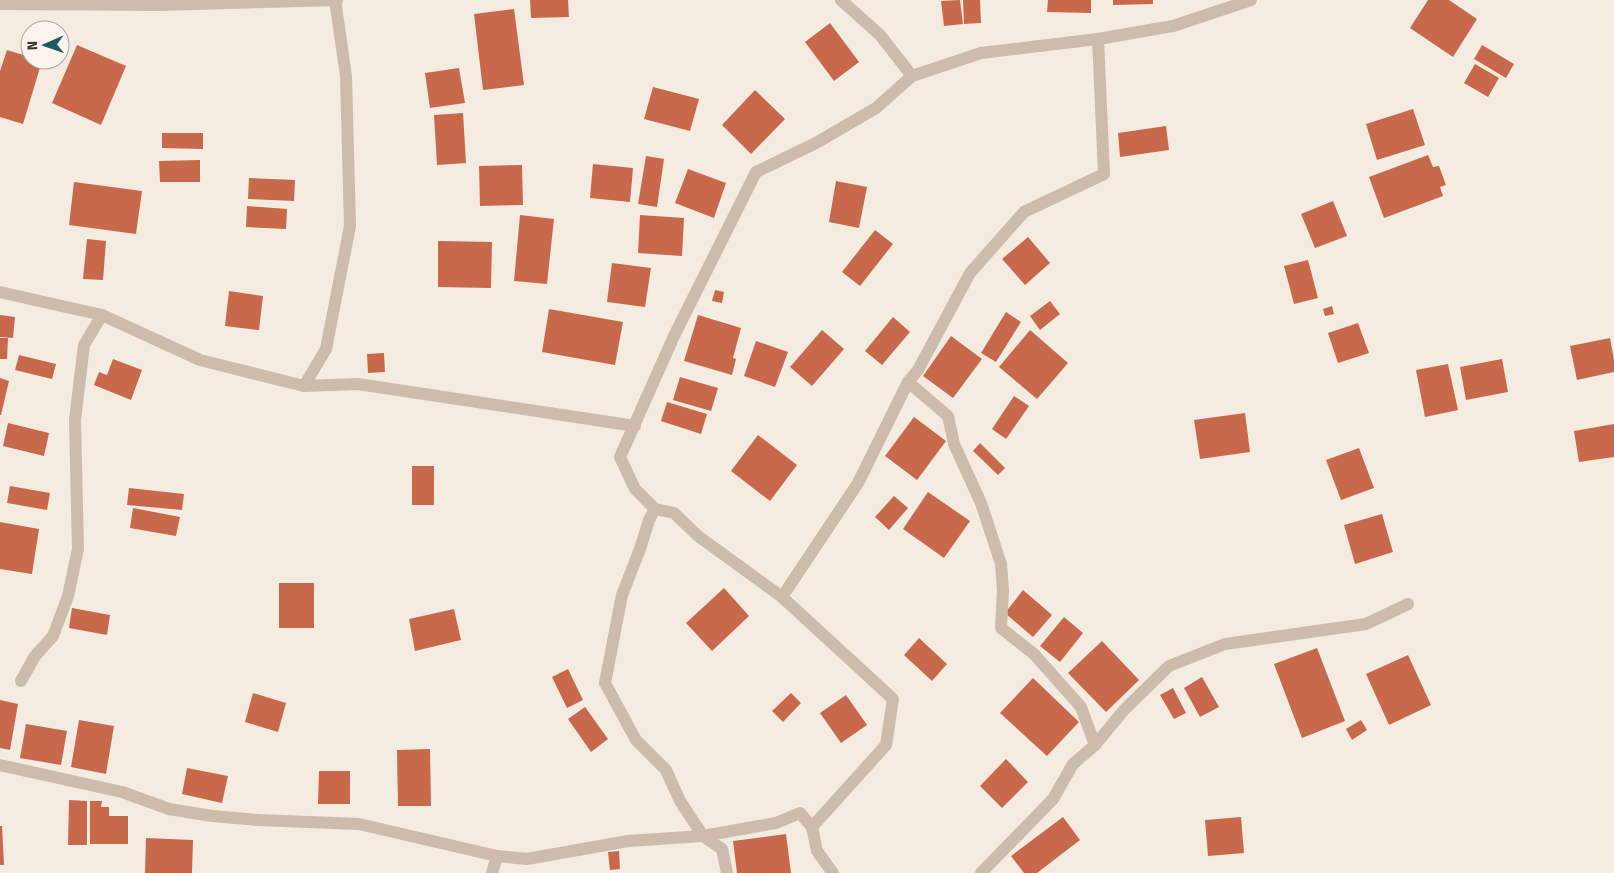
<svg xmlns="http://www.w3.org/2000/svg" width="1614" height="873" viewBox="0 0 1614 873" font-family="'Fira Sans',sans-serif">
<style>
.building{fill:#c8694b}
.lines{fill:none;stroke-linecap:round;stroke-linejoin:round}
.minor{stroke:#cdbbac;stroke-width:12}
</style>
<rect width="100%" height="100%" fill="#f4ebe1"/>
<g class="building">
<polygon points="530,0 568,0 569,17 531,18"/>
<polygon points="960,0 963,24 944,26 941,1"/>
<polygon points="963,0 980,0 981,23 964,24"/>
<polygon points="1048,0 1091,0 1091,13 1047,12"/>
<polygon points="1113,0 1153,0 1153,4 1113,5"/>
<polygon points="1428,0 1449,0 1477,19 1453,57 1410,28"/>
<polygon points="514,9 524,85 483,90 474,14"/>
<polygon points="830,23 859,62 834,81 805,42"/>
<polygon points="77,45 126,66 101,125 52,103"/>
<polygon points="1482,45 1514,64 1506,78 1474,59"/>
<polygon points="7,50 30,57 30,60 42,61 23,124 0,117 0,71"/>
<polygon points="1475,64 1499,78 1488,97 1464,83"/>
<polygon points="459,68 465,103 430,108 425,73"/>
<polygon points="653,87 699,99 690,131 644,119"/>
<polygon points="755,90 785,119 751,154 722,125"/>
<polygon points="1413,109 1425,145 1377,160 1366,124"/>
<polygon points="463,113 466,163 437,165 434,115"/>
<polygon points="1166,126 1169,150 1120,157 1118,133"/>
<polygon points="162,133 203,133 203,149 162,148"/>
<polygon points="1428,155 1433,167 1439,166 1446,185 1440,187 1443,196 1384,218 1369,177"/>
<polygon points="646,156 664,159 657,207 638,204"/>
<polygon points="200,160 200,182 160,182 159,161"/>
<polygon points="593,164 633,168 630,202 590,198"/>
<polygon points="522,165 523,205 480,206 479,166"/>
<polygon points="688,169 726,183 714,218 675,203"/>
<polygon points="249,178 295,180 294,201 248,199"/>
<polygon points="836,181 867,187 859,228 829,222"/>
<polygon points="74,182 142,191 136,234 69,225"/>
<polygon points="1333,201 1347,236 1315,248 1301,214"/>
<polygon points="247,206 287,209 286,229 246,227"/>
<polygon points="520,215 554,219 547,284 514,281"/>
<polygon points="640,215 684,218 682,256 638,253"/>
<polygon points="875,230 893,244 860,286 842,272"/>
<polygon points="1028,237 1050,263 1025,285 1002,259"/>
<polygon points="87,239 106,241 103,280 83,279"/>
<polygon points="438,241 492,242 491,288 438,287"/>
<polygon points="1308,260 1318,298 1294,304 1284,266"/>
<polygon points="612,263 651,268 645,307 607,302"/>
<polygon points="715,290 724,292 722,303 712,301"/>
<polygon points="229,291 263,296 259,330 225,326"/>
<polygon points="1050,301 1060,314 1040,330 1030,316"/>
<polygon points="1332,306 1334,314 1325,316 1323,309"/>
<polygon points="549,309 623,322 615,365 542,352"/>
<polygon points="1006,312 1021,322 996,362 981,353"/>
<polygon points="0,315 15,317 13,338 0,337"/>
<polygon points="698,315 741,328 733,358 736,359 732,375 684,361"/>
<polygon points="893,317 910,332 882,365 865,351"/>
<polygon points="1358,323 1369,353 1338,363 1328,333"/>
<polygon points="822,330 844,349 812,386 790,367"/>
<polygon points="1030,330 1068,363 1037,399 999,367"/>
<polygon points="951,336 982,359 953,398 923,376"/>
<polygon points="0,338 8,338 7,359 0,359"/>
<polygon points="1610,338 1614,360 1614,372 1577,380 1570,346"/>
<polygon points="756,341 788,352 775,387 744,376"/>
<polygon points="384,353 385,372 368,373 367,354"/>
<polygon points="19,355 56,364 52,379 15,370"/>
<polygon points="113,359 142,370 131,400 94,385 99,372 107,375"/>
<polygon points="1502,359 1508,392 1466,400 1460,367"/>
<polygon points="1448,364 1458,410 1425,417 1416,370"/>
<polygon points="680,377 718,388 711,411 673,400"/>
<polygon points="0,378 9,381 1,415 0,415"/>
<polygon points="1014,396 1029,406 1006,439 992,429"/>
<polygon points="667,402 707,414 701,434 661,421"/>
<polygon points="1245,413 1250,452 1200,459 1194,420"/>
<polygon points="914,417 946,441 917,480 885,456"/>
<polygon points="8,423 49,433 44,456 3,446"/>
<polygon points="1614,424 1614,457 1579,462 1574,431"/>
<polygon points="758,435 797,465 770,501 731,471"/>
<polygon points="980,443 1005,468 998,475 973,451"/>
<polygon points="1359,448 1374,488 1341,500 1326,460"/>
<rect x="412" y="466" width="22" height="39"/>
<polygon points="10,486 50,493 47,510 7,503"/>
<polygon points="129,488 184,494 182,510 127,505"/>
<polygon points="928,492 970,521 944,558 903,529"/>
<polygon points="894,496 908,508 889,530 875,517"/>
<polygon points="133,508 180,517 176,536 130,528"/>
<polygon points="1382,514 1393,552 1355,564 1344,525"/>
<polygon points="0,522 39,529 32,574 0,569"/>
<rect x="279" y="583" width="35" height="45"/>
<polygon points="724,588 749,616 712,651 686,623"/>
<polygon points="1023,590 1052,615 1033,637 1005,613"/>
<polygon points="72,608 110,615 107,635 69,628"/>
<polygon points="454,609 461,640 415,651 409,619"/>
<polygon points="1064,617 1083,633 1060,662 1040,646"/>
<polygon points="919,638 947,664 932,681 904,655"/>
<polygon points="1102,641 1139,680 1106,712 1068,673"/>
<polygon points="1317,648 1345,721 1302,738 1274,664"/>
<polygon points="1408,655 1431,705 1389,725 1366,674"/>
<polygon points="568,669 583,700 567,708 552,677"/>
<polygon points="1202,677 1219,707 1200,717 1184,688"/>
<polygon points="1033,678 1079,722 1047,756 1000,713"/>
<polygon points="1173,688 1186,713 1174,719 1160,695"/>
<polygon points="253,693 286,703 278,732 245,722"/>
<polygon points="791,693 801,703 783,722 772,711"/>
<polygon points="846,695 867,725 841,743 820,713"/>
<polygon points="0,700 18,704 10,750 0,748"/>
<polygon points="585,707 608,739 591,752 568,719"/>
<polygon points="79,720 114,726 106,774 71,767"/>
<polygon points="1361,720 1367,730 1352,740 1346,729"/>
<polygon points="26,724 67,731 61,765 20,758"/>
<polygon points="430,749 431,806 398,806 397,750"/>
<polygon points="1006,759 1028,782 1002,808 980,786"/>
<polygon points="187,768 228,776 222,803 182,794"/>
<polygon points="319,771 350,771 350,804 318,804"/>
<polygon points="69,800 87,801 87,845 68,845"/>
<polygon points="90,801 102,801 101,807 109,807 109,816 128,816 128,844 90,844"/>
<polygon points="1063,817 1080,840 1037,873 1024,873 1011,856"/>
<polygon points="1241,817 1244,853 1208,856 1205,820"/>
<polygon points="0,826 2,826 4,865 0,865"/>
<polygon points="786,834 791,873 737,873 733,841"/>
<polygon points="146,838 193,840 192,873 145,873"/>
<polygon points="619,851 620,869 610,870 608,852"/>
</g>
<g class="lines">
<g class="minor">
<polyline points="841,0 880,35 912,76"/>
<polyline points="0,4 160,5 337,0"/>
<polyline points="0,292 102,315 200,360 304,386 358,384 635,426"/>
<polyline points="908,382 948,416 954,444 981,503 1001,564 1003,590 1001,628 1034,654 1081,707 1095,745"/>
<polyline points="304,386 326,349 350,226 346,76 335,0"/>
<polyline points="655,509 649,520 640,549 622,595 605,683 636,740 666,770 680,801 703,836 776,823 800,813 812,827"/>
<polyline points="782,597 858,483 908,382 918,370 970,273 1024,212 1104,174 1098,39"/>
<polyline points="21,681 35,656 53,636 68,596 78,549 75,420 84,345 102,315"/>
<polyline points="0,765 122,792 169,809 212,816 258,820 359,824 497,856 527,859 628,841 703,836 722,849 727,873"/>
<polyline points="492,873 497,856"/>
<polyline points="833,873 817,851 812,827 886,745 893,699 782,597 698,536 674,513 655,509 635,489 620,457 674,336 756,172 816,143 876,108 912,76 981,53 1098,39 1173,26 1251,0"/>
<polyline points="981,873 1053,799 1073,764 1095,745 1124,710 1169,666 1225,644 1366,624 1408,604"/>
</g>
</g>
<g transform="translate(45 45) rotate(268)"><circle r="24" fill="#fbf5ee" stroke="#aea6a0"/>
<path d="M0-4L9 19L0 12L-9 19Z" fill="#1f5a5e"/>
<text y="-8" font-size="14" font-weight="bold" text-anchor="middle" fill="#3b302b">N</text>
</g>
</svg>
